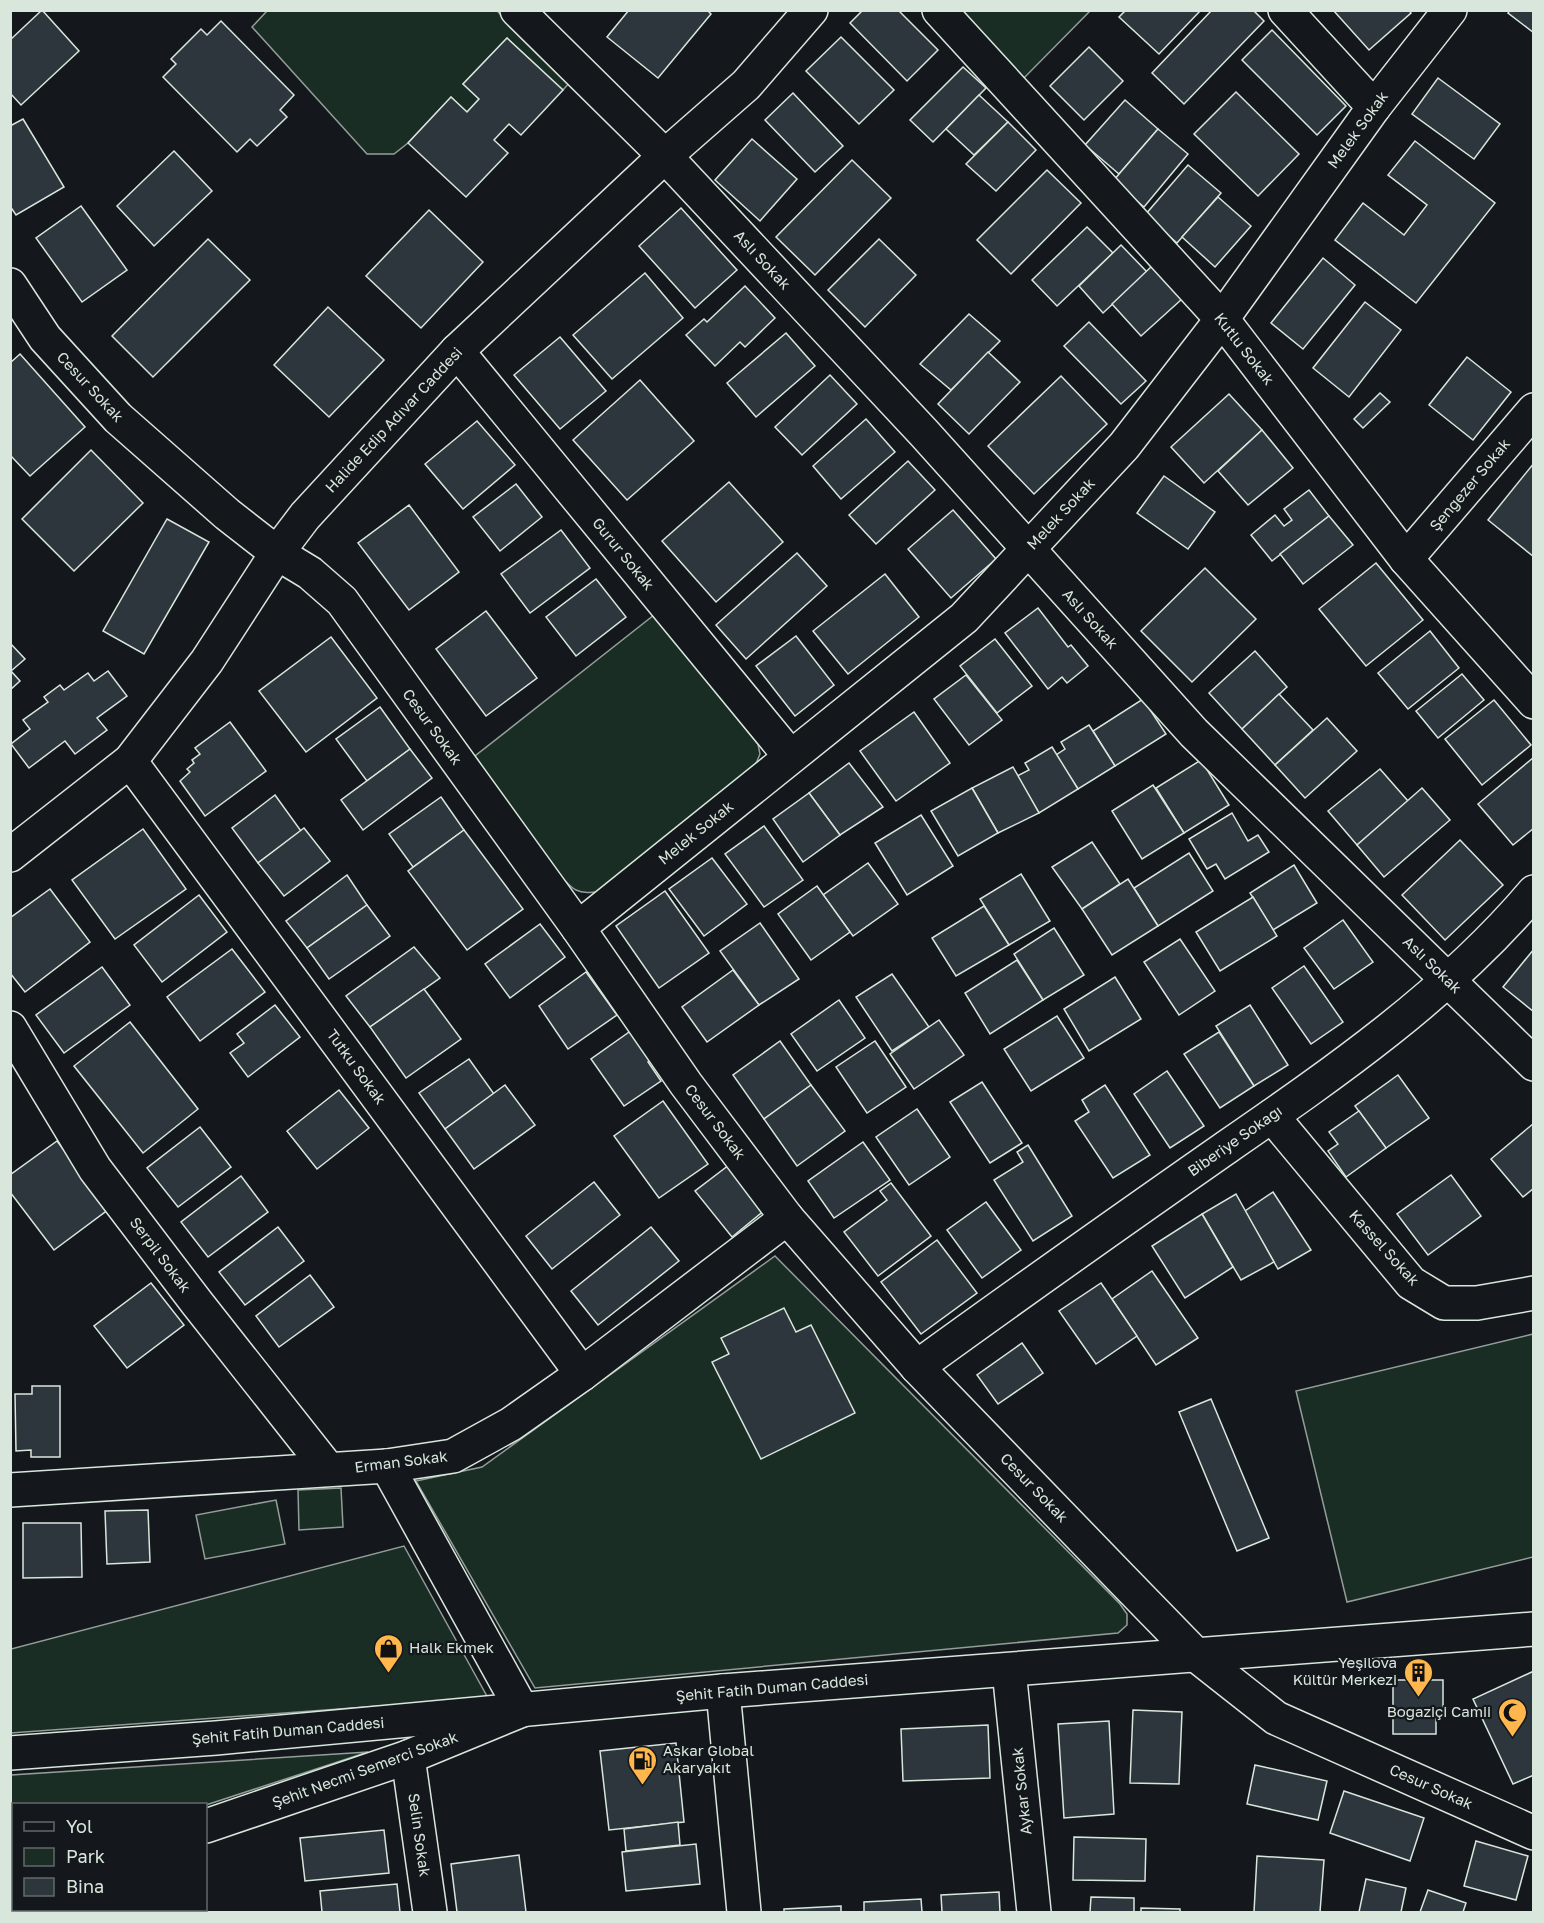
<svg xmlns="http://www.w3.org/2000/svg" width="1544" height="1923" viewBox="0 0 1544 1923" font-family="'Golos Text',sans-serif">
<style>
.green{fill:#1a2d24;stroke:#939e99;stroke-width:1.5}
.building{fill:#2c363c;stroke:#d8e6dc;stroke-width:1.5}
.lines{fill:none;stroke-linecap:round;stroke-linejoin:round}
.minor-casing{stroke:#d8e6dc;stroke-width:36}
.minor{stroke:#14181c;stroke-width:33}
.labels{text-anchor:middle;stroke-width:4.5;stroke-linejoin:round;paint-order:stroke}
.street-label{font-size:15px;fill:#d8e6dc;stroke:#14181c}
.poi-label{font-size:15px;fill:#d8e6dc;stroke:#14181c;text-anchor:start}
</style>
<rect width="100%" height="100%" fill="#14181c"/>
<g class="green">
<polygon points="267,11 497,11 571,81 563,90 507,38 463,84 479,99 467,112 451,97 408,143 394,154 367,154 252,27"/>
<polygon points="962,11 1090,11 1023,79"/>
<path d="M 654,615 L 758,744 L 760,754 L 755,766 L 603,891 C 594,892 584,894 576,890 C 557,881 491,779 475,756 Z"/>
<polygon points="775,1256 1120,1604 1127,1614 1127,1625 1118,1633 535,1688 416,1481 482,1467"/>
<polygon points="1533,1334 1533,1557 1347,1602 1296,1391"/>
<polygon points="341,1488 343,1527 299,1530 298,1490"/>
<polygon points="276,1500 285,1544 205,1559 196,1515"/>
<polygon points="404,1546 488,1698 11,1733 11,1649"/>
<polygon points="368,1752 206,1805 14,1804 14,1867 11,1868 11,1775"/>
</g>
<g class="building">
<polygon points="42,10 79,51 21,105 10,93 10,40"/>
<polygon points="629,10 707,10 711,14 658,78 607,37"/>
<polygon points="863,10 898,10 938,50 907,81 850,23"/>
<polygon points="1126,10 1201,10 1159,54 1119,17"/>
<polygon points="1212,10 1253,10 1264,21 1184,104 1152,73"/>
<polygon points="1333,10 1409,10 1411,13 1369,50"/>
<polygon points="1510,10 1534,10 1534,33 1508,13"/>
<polygon points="221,21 294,95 280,110 287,117 257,146 250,139 237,152 163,77 176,64 171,59 201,29 207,35"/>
<polygon points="1272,30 1346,106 1317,135 1242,60"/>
<polygon points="841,37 894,90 859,124 806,71"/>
<polygon points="507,38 563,90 521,135 509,124 494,140 508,153 466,197 408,143 451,97 467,112 479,99 463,84"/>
<polygon points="1089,47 1123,81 1084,120 1050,86"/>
<polygon points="963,67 986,88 933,142 910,120"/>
<polygon points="1438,78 1500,124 1474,159 1412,114"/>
<polygon points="1236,92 1299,154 1258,196 1194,134"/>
<polygon points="793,93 843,146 815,172 765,120"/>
<polygon points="979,95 1008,122 974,155 946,129"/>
<polygon points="1125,100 1158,129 1119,174 1085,145"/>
<polygon points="23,119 64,187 16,215 10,206 10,126"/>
<polygon points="1008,122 1036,150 996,191 966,164"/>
<polygon points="1158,129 1188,154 1144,207 1113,181"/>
<polygon points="752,139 797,179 760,221 715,180"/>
<polygon points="1415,141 1495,203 1416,303 1335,240 1363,203 1404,235 1427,205 1388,175"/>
<polygon points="174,151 212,191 154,246 117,206"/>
<polygon points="852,160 891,198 815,275 776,237"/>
<polygon points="1188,165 1221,193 1177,243 1145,215"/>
<polygon points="1047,170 1081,203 1011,274 977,240"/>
<polygon points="1218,197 1251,226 1215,267 1182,237"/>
<polygon points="81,206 127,270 82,302 36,238"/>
<polygon points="681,208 737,270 695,308 639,246"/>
<polygon points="429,210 483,262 421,328 366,276"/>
<polygon points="1087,227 1113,253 1057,306 1032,280"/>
<polygon points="208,239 250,280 153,377 112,336"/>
<polygon points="879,239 916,275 865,327 828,290"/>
<polygon points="1121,245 1147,272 1103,313 1079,286"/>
<polygon points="1323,258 1355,285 1303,349 1271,323"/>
<polygon points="1153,265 1182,299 1141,336 1112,304"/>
<polygon points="645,273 683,318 612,379 573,335"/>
<polygon points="745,286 775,318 745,347 740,342 715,366 686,335 704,319 707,322"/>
<polygon points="1365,302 1401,330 1349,397 1313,368"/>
<polygon points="328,307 384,360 329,417 274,365"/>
<polygon points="969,314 1000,341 951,390 920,364"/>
<polygon points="1089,322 1146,381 1121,404 1064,346"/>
<polygon points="786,333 815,366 756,417 727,383"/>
<polygon points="560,337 606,391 560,429 514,375"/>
<polygon points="988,352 1020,382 969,434 938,404"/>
<polygon points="20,354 85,427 30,476 10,455 10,363"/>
<polygon points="1467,357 1511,392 1473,440 1429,405"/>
<polygon points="830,375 857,404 802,455 775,427"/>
<polygon points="1061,376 1107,424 1034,494 988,446"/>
<polygon points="640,380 694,441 627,500 573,440"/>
<polygon points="1380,393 1390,402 1363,428 1354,419"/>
<polygon points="1229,394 1262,430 1204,483 1171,447"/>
<polygon points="866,419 895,452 841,499 813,466"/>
<polygon points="477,421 515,465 463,509 425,464"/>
<polygon points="1262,430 1293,468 1248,505 1218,471"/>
<polygon points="91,450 143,503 74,571 22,519"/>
<polygon points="908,461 935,490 876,544 849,515"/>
<polygon points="1534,463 1534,557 1488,520"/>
<polygon points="1164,476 1215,512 1188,549 1137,513"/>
<polygon points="729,482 783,542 716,602 662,541"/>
<polygon points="516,484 542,517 500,551 473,517"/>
<polygon points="1309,490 1329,516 1272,561 1251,535 1275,515 1284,526 1292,520 1284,509"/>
<polygon points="409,505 459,572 409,610 358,543"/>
<polygon points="953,510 996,559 951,598 908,549"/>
<polygon points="1329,516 1353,545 1303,584 1280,554"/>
<polygon points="167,519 209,542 144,654 103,631"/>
<polygon points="561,530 590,568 530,613 501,574"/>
<polygon points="797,553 827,586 746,659 716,625"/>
<polygon points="1376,563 1423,620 1366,666 1319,609"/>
<polygon points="1205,568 1256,619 1192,682 1141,631"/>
<polygon points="885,574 919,617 848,674 813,631"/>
<polygon points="596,579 626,617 576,656 546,617"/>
<polygon points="1038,608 1068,647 1071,645 1088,666 1067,683 1062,677 1048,689 1005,633"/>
<polygon points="486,611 537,678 486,716 436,649"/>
<polygon points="1430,631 1459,668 1408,709 1378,673"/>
<polygon points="796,636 834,685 795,716 756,666"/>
<polygon points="331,637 377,698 306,752 259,691"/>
<polygon points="995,639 1032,686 997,713 960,666"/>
<polygon points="10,643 25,659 11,671 20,681 10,690"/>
<polygon points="1255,651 1287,687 1242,729 1209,693"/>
<polygon points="108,671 127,696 97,718 107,730 75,754 65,741 29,768 11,744 30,729 23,720 48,702 44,697 60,685 64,690 88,673 94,681"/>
<polygon points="1462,674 1484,700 1438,738 1416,711"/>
<polygon points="966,675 1002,720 969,745 934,699"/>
<polygon points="1279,694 1313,730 1275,765 1242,729"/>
<polygon points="1143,699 1166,734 1115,766 1093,731"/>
<polygon points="1494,700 1531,745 1482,785 1445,739"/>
<polygon points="380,707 410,749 367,781 336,739"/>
<polygon points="914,712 950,763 896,801 860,751"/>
<polygon points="1327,718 1357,751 1305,798 1275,765"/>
<polygon points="230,722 266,771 205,816 180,781 190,772 187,769 194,763 192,760 200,754 195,748"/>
<polygon points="1089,725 1115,766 1078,789 1056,755 1065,749 1061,742"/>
<polygon points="1052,747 1078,789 1039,813 1017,776 1029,770 1025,763"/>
<polygon points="410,749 432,778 363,830 341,800"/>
<polygon points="1534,757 1534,828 1513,845 1478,804"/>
<polygon points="1201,760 1229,805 1184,833 1156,788"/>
<polygon points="849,763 883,807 840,835 809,793"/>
<polygon points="1013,767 1039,813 998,833 972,788"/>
<polygon points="1380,769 1408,801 1357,845 1328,811"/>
<polygon points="1153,785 1184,833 1142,859 1112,811"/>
<polygon points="972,788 998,833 958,856 931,811"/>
<polygon points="1422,788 1450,820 1384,877 1357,845"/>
<polygon points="809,793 840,835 803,862 773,819"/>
<polygon points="275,795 301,831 258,863 232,828"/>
<polygon points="441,797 464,830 413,867 389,834"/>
<polygon points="1232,813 1248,841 1258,835 1269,852 1225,879 1216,864 1207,869 1189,839"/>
<polygon points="921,815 953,866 907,895 875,843"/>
<polygon points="764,826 803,880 764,907 725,854"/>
<polygon points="304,828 330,861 284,896 258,863"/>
<polygon points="143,829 186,889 115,939 72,880"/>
<polygon points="464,830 523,909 467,950 408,871"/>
<polygon points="1460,840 1503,885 1445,940 1402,895"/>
<polygon points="1092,842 1120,884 1082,909 1052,867"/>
<polygon points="1189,853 1213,891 1158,926 1134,888"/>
<polygon points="712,858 747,904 704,936 669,889"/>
<polygon points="868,863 898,904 853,936 823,895"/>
<polygon points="1294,865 1317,903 1273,930 1250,893"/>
<polygon points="1021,874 1050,921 1009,945 980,899"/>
<polygon points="347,875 367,905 307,948 286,921"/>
<polygon points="1128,879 1158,926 1112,955 1082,909"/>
<polygon points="817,886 850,932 811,960 778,914"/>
<polygon points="50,889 90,942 25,992 10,973 10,918"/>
<polygon points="665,891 709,953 659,988 616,926"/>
<polygon points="199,895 227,932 162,982 134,945"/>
<polygon points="1253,897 1277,936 1220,971 1196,932"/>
<polygon points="367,905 390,936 329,979 307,948"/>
<polygon points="984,906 1009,945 956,976 932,938"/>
<polygon points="1343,920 1373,962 1334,989 1304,948"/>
<polygon points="760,923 799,979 759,1005 720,951"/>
<polygon points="540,924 565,957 510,998 485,964"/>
<polygon points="1054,928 1084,975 1043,1000 1014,954"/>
<polygon points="1180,939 1215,991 1179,1015 1144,962"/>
<polygon points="414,947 440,978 370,1027 346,996"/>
<polygon points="232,949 265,992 200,1041 167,997"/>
<polygon points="1534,949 1534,1012 1503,987"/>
<polygon points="1017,960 1043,1000 990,1034 965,993"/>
<polygon points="1304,966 1343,1022 1311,1044 1272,988"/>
<polygon points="102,967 130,1005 64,1053 36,1015"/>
<polygon points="733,970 759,1005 707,1042 682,1007"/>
<polygon points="586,972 617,1015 568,1049 539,1006"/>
<polygon points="892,974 929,1027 892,1051 856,997"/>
<polygon points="1115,977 1141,1019 1089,1051 1064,1009"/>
<polygon points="424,989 461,1039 406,1078 370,1027"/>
<polygon points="839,1000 865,1038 817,1071 791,1034"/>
<polygon points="275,1005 300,1037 248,1077 230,1053 244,1043 237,1034"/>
<polygon points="1250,1005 1288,1065 1254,1086 1216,1026"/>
<polygon points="1057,1016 1084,1058 1031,1091 1004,1049"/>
<polygon points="939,1020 964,1055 914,1089 890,1054"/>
<polygon points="130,1022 198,1109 143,1153 74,1066"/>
<polygon points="632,1030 652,1059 648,1062 661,1081 624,1106 591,1059"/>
<polygon points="1219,1032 1254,1086 1220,1108 1184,1054"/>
<polygon points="780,1041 811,1085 764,1119 733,1075"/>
<polygon points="875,1041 906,1087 867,1113 836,1067"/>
<polygon points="469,1059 494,1094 445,1129 419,1093"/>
<polygon points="1167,1071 1204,1126 1170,1148 1134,1094"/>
<polygon points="1398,1075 1429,1118 1386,1148 1355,1106"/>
<polygon points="982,1082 1022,1143 990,1163 950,1102"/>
<polygon points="505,1085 535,1125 474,1169 445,1129"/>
<polygon points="811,1085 845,1131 797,1166 764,1119"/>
<polygon points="1105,1085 1150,1155 1113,1178 1075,1121 1089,1112 1082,1100"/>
<polygon points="339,1090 369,1128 317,1169 287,1131"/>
<polygon points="663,1101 708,1164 659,1198 614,1136"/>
<polygon points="917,1109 950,1157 909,1185 876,1137"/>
<polygon points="1359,1111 1386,1148 1346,1177 1328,1151 1338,1144 1329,1132"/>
<polygon points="1534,1123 1534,1188 1523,1197 1491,1159"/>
<polygon points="200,1127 231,1167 178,1207 147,1168"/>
<polygon points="57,1141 109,1209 54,1250 10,1192 10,1175"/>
<polygon points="863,1142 890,1180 834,1218 808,1181"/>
<polygon points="1028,1145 1072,1216 1033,1241 994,1180 1023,1162 1017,1152"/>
<polygon points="729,1165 765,1210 732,1237 695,1191"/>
<polygon points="1451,1175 1481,1216 1428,1255 1397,1214"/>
<polygon points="241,1176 268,1212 208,1257 181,1222"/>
<polygon points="594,1182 620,1215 552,1269 526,1236"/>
<polygon points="891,1183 931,1236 878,1276 844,1232 887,1200 880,1191"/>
<polygon points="1273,1192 1311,1250 1278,1269 1245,1211"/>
<polygon points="1236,1194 1274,1262 1241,1280 1202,1214"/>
<polygon points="986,1202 1021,1250 982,1278 947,1230"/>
<polygon points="1202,1214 1233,1267 1185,1298 1152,1246"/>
<polygon points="278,1227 304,1261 245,1305 219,1272"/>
<polygon points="651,1227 679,1261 598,1325 571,1291"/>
<polygon points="937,1240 977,1293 921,1334 881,1282"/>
<polygon points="1152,1271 1198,1338 1156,1365 1112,1299"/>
<polygon points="310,1275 334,1307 279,1347 256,1316"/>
<polygon points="151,1283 184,1325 127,1368 94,1326"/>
<polygon points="1101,1283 1137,1336 1096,1364 1059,1311"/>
<polygon points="784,1308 796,1332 811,1325 855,1413 761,1459 712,1362 729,1354 721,1338"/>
<polygon points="1022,1343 1043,1373 998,1404 977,1375"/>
<polygon points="32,1386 60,1386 60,1457 31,1457 31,1450 16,1451 15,1394 32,1394"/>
<polygon points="1211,1399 1269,1538 1237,1551 1179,1412"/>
<polygon points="148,1510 150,1562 107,1564 105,1511"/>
<polygon points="23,1523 81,1523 82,1577 23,1578"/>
<polygon points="1534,1671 1534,1775 1513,1784 1473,1699"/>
<polygon points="1393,1680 1443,1680 1443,1717 1436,1717 1436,1734 1393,1734"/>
<polygon points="1133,1710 1182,1712 1179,1784 1130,1783"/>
<polygon points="1109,1721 1114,1814 1064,1818 1058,1724"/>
<polygon points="988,1725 990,1778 903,1781 901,1729"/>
<polygon points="676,1743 684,1822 609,1830 600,1751"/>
<polygon points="1255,1765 1327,1781 1318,1820 1247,1804"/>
<polygon points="1344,1791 1424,1818 1410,1861 1330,1833"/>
<polygon points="678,1822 680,1845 626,1851 624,1829"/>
<polygon points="384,1830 389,1873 305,1881 300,1838"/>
<polygon points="1074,1837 1146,1839 1145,1881 1073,1880"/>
<polygon points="1476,1841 1528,1856 1516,1900 1464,1886"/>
<polygon points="696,1844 700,1884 626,1891 622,1852"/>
<polygon points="519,1855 526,1912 457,1912 451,1864"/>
<polygon points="1257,1856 1324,1860 1320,1912 1254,1912"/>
<polygon points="1366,1879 1406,1888 1401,1912 1359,1912"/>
<polygon points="397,1884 400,1912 322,1912 320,1891"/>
<polygon points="1428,1890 1466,1903 1463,1912 1420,1912"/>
<polygon points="999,1892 1000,1912 942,1912 941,1895"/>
<polygon points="1091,1897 1134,1898 1134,1912 1090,1912"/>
<polygon points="921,1899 922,1912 864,1912 864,1902"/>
<polygon points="841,1906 841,1912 784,1912 784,1909"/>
<polygon points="1141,1908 1180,1909 1180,1912 1141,1912"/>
<polygon points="122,1910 170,1910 171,1912 122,1912"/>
</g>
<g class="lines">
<defs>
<g id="minor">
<polyline points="517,10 665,156 924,433 1194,733 1534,1064"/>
<polyline points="939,10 1222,319 1406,559 1534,702"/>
<polyline points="1285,10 1374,107"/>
<polyline points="10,285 45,338 118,418 227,514 277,553 310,573 342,601 578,928 686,1084 787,1218 917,1367 1121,1578 1196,1655 1276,1718 1534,1833"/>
<polyline points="457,351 790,756"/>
<polyline points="1406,559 1534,410"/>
<polyline points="130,761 582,1374"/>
<polyline points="10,855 130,761 207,661 277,553 305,516 457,351 665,156 746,85 811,10"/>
<polyline points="578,928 964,618 1124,446 1222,319 1374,107 1450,10"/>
<polyline points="10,1028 95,1169 197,1303 328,1469"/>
<polyline points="1272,1116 1411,1283 1444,1303 1477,1303 1534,1293"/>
<path d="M 917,1367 C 1019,1293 1121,1221 1224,1149 C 1334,1073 1447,995 1534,892"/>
<polyline points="10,1490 387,1466 453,1456 511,1424 582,1374 787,1218"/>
<polyline points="1009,1670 1034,1912"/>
<polyline points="723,1691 744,1912"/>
<polyline points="10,1753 216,1738 723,1691 1534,1629"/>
<polyline points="408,1757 430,1912"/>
<polyline points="206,1826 408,1757 522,1710 387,1466"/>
<polyline points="10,1890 14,1889"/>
<polyline points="180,1910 181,1912"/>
</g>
</defs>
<use href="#minor" class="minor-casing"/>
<use href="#minor" class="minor"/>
</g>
<defs>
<symbol id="shop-pin" viewBox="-11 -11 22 30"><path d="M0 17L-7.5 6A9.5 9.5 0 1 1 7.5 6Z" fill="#ffb74d" stroke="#14181c"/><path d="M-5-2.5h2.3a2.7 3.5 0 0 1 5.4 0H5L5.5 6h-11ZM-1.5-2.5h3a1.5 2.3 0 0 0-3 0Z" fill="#111"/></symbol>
<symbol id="building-pin" viewBox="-11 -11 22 30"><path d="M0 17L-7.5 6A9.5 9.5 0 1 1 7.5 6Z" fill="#ffb74d" stroke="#14181c"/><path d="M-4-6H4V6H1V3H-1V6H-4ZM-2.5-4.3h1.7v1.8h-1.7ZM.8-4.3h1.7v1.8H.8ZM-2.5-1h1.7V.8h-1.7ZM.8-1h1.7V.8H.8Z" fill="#111"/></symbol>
<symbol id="mosque-pin" viewBox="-11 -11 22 30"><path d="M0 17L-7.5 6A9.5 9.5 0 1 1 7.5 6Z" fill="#ffb74d" stroke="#14181c"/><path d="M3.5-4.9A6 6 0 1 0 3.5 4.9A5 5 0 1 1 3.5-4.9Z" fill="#111"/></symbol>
<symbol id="fuel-pin" viewBox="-11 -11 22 30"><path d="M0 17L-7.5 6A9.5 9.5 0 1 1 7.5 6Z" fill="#ffb74d" stroke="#14181c"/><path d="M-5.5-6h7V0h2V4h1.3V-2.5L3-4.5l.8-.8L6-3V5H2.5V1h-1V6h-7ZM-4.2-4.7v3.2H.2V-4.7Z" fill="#111"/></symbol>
</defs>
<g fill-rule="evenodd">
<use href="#shop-pin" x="372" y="1632" width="33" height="45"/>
<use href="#building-pin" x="1402" y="1656" width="33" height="45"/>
<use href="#mosque-pin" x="1496" y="1696" width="33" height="45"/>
<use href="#fuel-pin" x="626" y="1744" width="33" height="45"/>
</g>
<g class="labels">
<g class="street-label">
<text transform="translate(1358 130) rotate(-54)" y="5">Melek Sokak</text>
<text transform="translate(762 260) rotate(47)" y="5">Aslı Sokak</text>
<text transform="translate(1244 349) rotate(52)" y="5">Kutlu Sokak</text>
<text transform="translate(90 387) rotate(47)" y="5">Cesur Sokak</text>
<text transform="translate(394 420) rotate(-47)" y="5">Halide Edip Adıvar Caddesi</text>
<text transform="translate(1470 485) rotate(-50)" y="5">Şengezer Sokak</text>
<text transform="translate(1061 514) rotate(-47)" y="5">Melek Sokak</text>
<text transform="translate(623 554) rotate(51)" y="5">Gurur Sokak</text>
<text transform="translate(1090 619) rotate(48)" y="5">Aslı Sokak</text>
<text transform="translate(432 727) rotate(54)" y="5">Cesur Sokak</text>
<text transform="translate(696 833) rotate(-39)" y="5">Melek Sokak</text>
<text transform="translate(1432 965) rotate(44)" y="5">Aslı Sokak</text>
<text transform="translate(356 1067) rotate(54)" y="5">Tutku Sokak</text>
<text transform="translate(715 1122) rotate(53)" y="5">Cesur Sokak</text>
<text transform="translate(1235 1141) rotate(-35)" y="5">Biberiye Sokağı</text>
<text transform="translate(1384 1248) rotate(48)" y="5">Kassel Sokak</text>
<text transform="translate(160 1255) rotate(53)" y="5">Serpil Sokak</text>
<text transform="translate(401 1462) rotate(-7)" y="5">Erman Sokak</text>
<text transform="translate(1034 1488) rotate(46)" y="5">Cesur Sokak</text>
<text transform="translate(772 1688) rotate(-5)" y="5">Şehit Fatih Duman Caddesi</text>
<text transform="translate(288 1731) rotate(-5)" y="5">Şehit Fatih Duman Caddesi</text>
<text transform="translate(365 1770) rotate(-20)" y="5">Şehit Necmi Semerci Sokak</text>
<text transform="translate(1431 1787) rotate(24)" y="5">Cesur Sokak</text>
<text transform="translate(1022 1791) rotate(-96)" y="5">Aykar Sokak</text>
<text transform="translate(419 1835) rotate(82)" y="5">Selin Sokak</text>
</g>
<g class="poi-label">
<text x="409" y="1653">Halk Ekmek</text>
<text x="1397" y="1668" text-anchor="end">Yeşilova<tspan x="1397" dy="17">Kültür Merkezi</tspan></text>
<text x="1491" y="1717" text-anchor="end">Boğaziçi Camii</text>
<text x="663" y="1756">Askar Global<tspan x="663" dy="17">Akaryakıt</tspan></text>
</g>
</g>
<rect width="1544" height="1923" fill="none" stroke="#d8e6dc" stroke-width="24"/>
<rect x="12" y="1803" width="195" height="108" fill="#14181c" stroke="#626a69" stroke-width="1.5"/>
<rect x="24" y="1822" width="30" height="9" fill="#14181c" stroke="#626a69" stroke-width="1.5"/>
<text x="66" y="1833" font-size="18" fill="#d8e6dc">Yol</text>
<rect x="24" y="1848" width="30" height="18" fill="#1a2d24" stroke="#626a69" stroke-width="1.5"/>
<text x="66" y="1863" font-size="18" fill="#d8e6dc">Park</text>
<rect x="24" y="1878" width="30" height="18" fill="#2c363c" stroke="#626a69" stroke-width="1.5"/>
<text x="66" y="1893" font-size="18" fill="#d8e6dc">Bina</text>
</svg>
